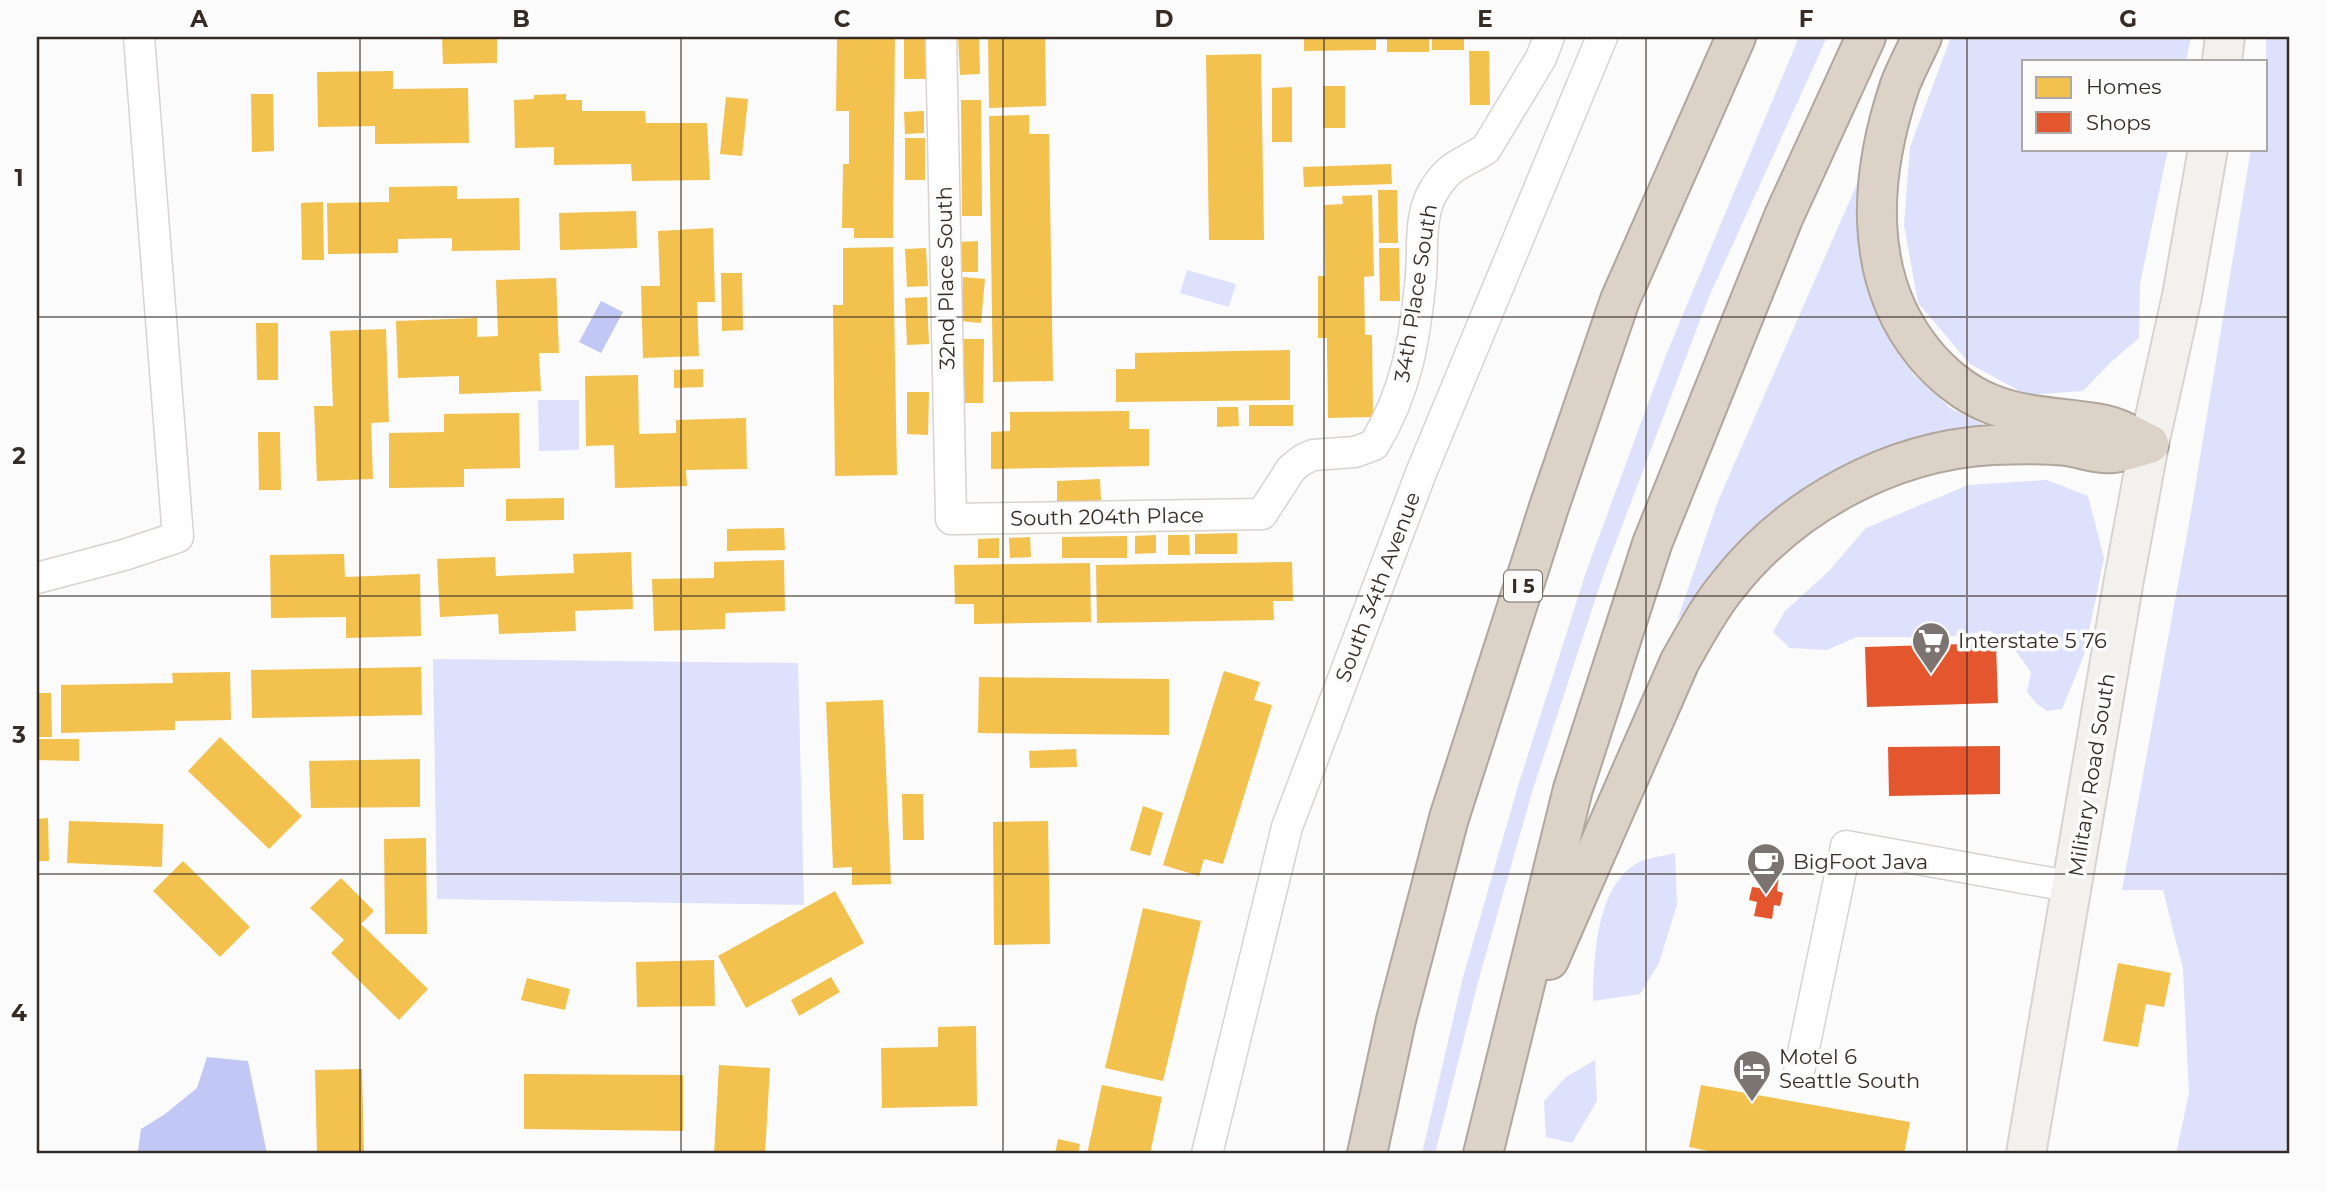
<svg xmlns="http://www.w3.org/2000/svg" width="2327" height="1191" viewBox="0 0 2327 1191" font-family="Montserrat,sans-serif">
<style>
.green{fill:#dde1fb}
.water{fill:#c1c8f5}
.homes{fill:#f2c14e}
.shops{fill:#e4572e}
.lines{fill:none;stroke-linecap:round;stroke-linejoin:round}
.street-casing{stroke:#d8d3d0;stroke-width:33}
.secondary-casing{stroke:#d8d3d0;stroke-width:42}
.highway-casing{stroke:#b1a69b;stroke-width:42}
.street{stroke:#fefefe;stroke-width:30}
.secondary{stroke:#f3f1ee;stroke-width:38}
.highway{stroke:#dcd2c8;stroke-width:38}
.grid{fill:none;stroke:#362c25;stroke-width:2;stroke-opacity:0.55}
.labels{text-anchor:middle;stroke-width:7;stroke-linejoin:round;paint-order:stroke}
.shield{fill:#fbfbfb;stroke:#716a65;stroke-width:2}
.shield-label{font-size:19px;font-weight:bold;fill:#362c25}
.street-label{font-size:21px;fill:#362c25;stroke:#fbfbfb}
.poi-label{font-size:21px;fill:#362c25;stroke:#fbfbfb;text-anchor:start}
.neatline{fill:none;stroke:#362c25;stroke-width:2.5}
.grid-label{font-size:23px;text-anchor:middle;font-weight:bold;fill:#362c25}
</style>
<rect width="100%" height="100%" fill="#fbfbfb"/>
<g class="green">
<polygon points="1799,37 1827,37 1708,299 1603,576 1533,789 1478,982 1435,1154 1422,1154 1462,981 1518,786 1586,572 1666,355"/>
<polygon points="1951,37 2191,37 2186,61 2024,61 2024,149 2168,149 2140,284 2139,338 2111,362 2083,391 2027,395 1970,364 1918,303 1904,225 1910,147"/>
<polygon points="2266,37 2290,37 2290,1154 2176,1154 2189,1093 2183,969 2163,890 2122,890 2189,524 2251,149 2266,149"/>
<polygon points="1867,161 1874,302 1914,375 1950,408 2004,435 1733,555 1677,621 1718,501"/>
<polygon points="1187,270 1236,284 1229,307 1180,293"/>
<polygon points="538,400 579,400 579,450 539,451"/>
<polygon points="2047,480 2088,496 2104,558 2084,655 2062,709 2047,711 2036,703 2027,692 2031,672 2009,642 1990,631 1948,637 1857,637 1827,650 1790,648 1773,632 1785,611 1828,572 1866,528 1968,485"/>
<polygon points="433,659 798,663 804,905 437,899"/>
<path d="M 1675,853 L 1677,905 L 1659,963 L 1640,994 L 1593,1001 C 1594,959 1595,892 1634,865 C 1644,858 1663,856 1675,853 Z"/>
<polygon points="1595,1060 1597,1101 1572,1143 1546,1137 1544,1101 1566,1077"/>
</g>
<g class="water">
<polygon points="601,301 623,312 601,353 579,342"/>
<polygon points="207,1057 248,1061 267,1154 132,1154 138,1151 141,1129 165,1114 197,1088"/>
</g>
<g class="homes">
<polygon points="442,37 497,37 497,63 443,64"/>
<polygon points="837,37 895,37 893,238 854,238 854,228 842,228 843,164 849,164 849,111 836,111"/>
<rect x="904" y="37" width="22" height="42"/>
<polygon points="958,37 979,37 980,74 960,75"/>
<polygon points="988,37 1045,37 1046,106 989,108"/>
<polygon points="1304,37 1376,37 1376,50 1304,51"/>
<rect x="1387" y="37" width="42" height="15"/>
<rect x="1432" y="37" width="32" height="13"/>
<polygon points="1469,51 1489,51 1490,105 1470,105"/>
<polygon points="1261,54 1264,240 1209,240 1206,55"/>
<polygon points="393,71 393,89 468,88 469,143 375,144 375,126 318,127 317,72"/>
<rect x="1323" y="86" width="22" height="42"/>
<polygon points="1292,87 1292,142 1272,142 1272,88"/>
<polygon points="251,94 273,94 274,151 252,152"/>
<polygon points="566,94 566,100 582,100 582,111 645,111 646,123 707,123 710,180 632,181 631,164 554,165 554,147 515,148 514,100 534,99 534,95"/>
<polygon points="726,97 748,99 742,156 720,154"/>
<polygon points="961,100 981,100 982,216 962,216"/>
<polygon points="924,111 924,133 905,134 904,112"/>
<polygon points="1029,115 1029,134 1049,134 1053,381 993,382 989,116"/>
<rect x="905" y="138" width="20" height="42"/>
<polygon points="1391,164 1392,184 1304,187 1303,167"/>
<polygon points="457,186 457,199 519,198 520,250 452,251 452,238 398,239 398,253 328,254 327,203 389,202 389,187"/>
<polygon points="1378,190 1397,190 1398,243 1379,243"/>
<polygon points="1372,195 1374,276 1364,277 1365,335 1372,335 1373,417 1328,418 1327,338 1318,338 1318,276 1325,276 1324,205 1343,204 1342,196"/>
<polygon points="323,202 324,260 302,260 301,203"/>
<polygon points="636,211 637,248 560,250 559,213"/>
<polygon points="713,228 715,302 697,302 699,356 643,358 641,286 660,286 658,231"/>
<polygon points="978,241 978,272 960,272 960,242"/>
<polygon points="893,247 897,475 835,476 833,305 843,305 843,248"/>
<polygon points="926,248 928,286 907,287 905,249"/>
<polygon points="1379,248 1399,248 1400,301 1380,301"/>
<polygon points="721,273 742,273 743,330 722,331"/>
<polygon points="963,277 985,279 981,323 960,321"/>
<polygon points="556,278 559,353 539,353 541,391 459,394 459,376 398,378 396,321 477,318 477,337 498,336 496,280"/>
<polygon points="927,297 929,344 907,345 905,298"/>
<polygon points="256,323 278,323 278,380 257,380"/>
<polygon points="386,329 389,422 371,423 373,479 317,481 314,406 333,406 330,331"/>
<polygon points="963,339 984,339 983,403 962,403"/>
<polygon points="1290,350 1290,400 1116,402 1116,369 1135,369 1135,353"/>
<polygon points="703,369 703,387 674,388 674,370"/>
<polygon points="638,375 639,434 676,433 676,420 746,418 747,469 686,470 687,486 615,488 614,445 586,446 585,376"/>
<polygon points="907,392 929,392 928,435 907,434"/>
<rect x="1249" y="405" width="44" height="21"/>
<polygon points="1217,407 1238,407 1239,426 1217,427"/>
<polygon points="1129,411 1129,429 1149,429 1149,466 991,469 991,432 1010,431 1010,412"/>
<polygon points="519,413 520,468 464,469 464,487 389,488 389,433 444,432 444,414"/>
<polygon points="258,432 280,432 281,490 259,490"/>
<polygon points="1100,479 1101,501 1057,502 1057,481"/>
<polygon points="564,498 564,520 506,521 506,499"/>
<polygon points="784,528 785,550 727,551 727,529"/>
<polygon points="1237,533 1237,554 1195,554 1195,534"/>
<polygon points="1156,535 1156,553 1135,554 1135,536"/>
<polygon points="1168,535 1189,535 1190,555 1168,555"/>
<polygon points="1127,536 1127,558 1062,558 1062,537"/>
<polygon points="1030,537 1031,557 1010,558 1009,538"/>
<polygon points="999,538 999,558 978,558 978,539"/>
<polygon points="631,552 633,609 575,611 576,631 499,634 498,614 440,617 437,559 495,557 496,576 574,573 573,554"/>
<polygon points="344,554 345,577 420,574 421,636 346,638 346,617 271,618 270,555"/>
<polygon points="784,560 785,611 725,613 725,629 654,631 652,579 714,578 714,562"/>
<polygon points="1292,562 1293,601 1273,601 1274,620 1097,623 1096,565"/>
<polygon points="1090,563 1091,622 974,624 974,604 955,604 954,565"/>
<polygon points="421,667 422,715 252,718 251,670"/>
<polygon points="1224,671 1260,682 1254,700 1272,705 1223,864 1204,859 1199,876 1163,865"/>
<polygon points="230,672 231,720 175,721 175,730 61,733 61,685 173,683 172,673"/>
<polygon points="979,677 1169,679 1169,735 978,733"/>
<polygon points="37,693 51,693 52,737 37,737"/>
<polygon points="883,700 891,884 852,885 852,867 833,868 826,702"/>
<polygon points="220,737 302,816 269,849 188,771"/>
<polygon points="37,739 79,739 79,761 37,760"/>
<polygon points="1076,749 1077,767 1030,768 1029,751"/>
<polygon points="420,759 420,807 311,808 309,761"/>
<polygon points="902,794 923,794 924,840 903,840"/>
<polygon points="1143,806 1163,813 1150,856 1130,850"/>
<polygon points="48,818 49,861 37,861 37,819"/>
<polygon points="69,821 163,824 162,867 67,863"/>
<polygon points="1048,821 1050,944 994,945 993,822"/>
<polygon points="426,838 427,934 385,934 384,839"/>
<polygon points="183,861 250,927 220,957 153,891"/>
<polygon points="341,878 374,911 361,924 428,989 399,1020 331,953 344,940 310,908"/>
<polygon points="835,891 864,943 746,1008 718,956"/>
<polygon points="1143,908 1201,921 1163,1081 1105,1068"/>
<polygon points="714,960 715,1006 637,1007 636,962"/>
<polygon points="2118,963 2171,973 2164,1007 2146,1004 2138,1047 2103,1041"/>
<polygon points="831,977 840,992 799,1016 791,1000"/>
<polygon points="527,978 570,989 565,1010 521,1000"/>
<polygon points="976,1026 977,1106 882,1108 881,1048 938,1047 938,1027"/>
<polygon points="719,1065 770,1068 765,1154 714,1154"/>
<polygon points="362,1069 364,1154 317,1154 315,1070"/>
<polygon points="524,1074 683,1075 683,1131 524,1129"/>
<polygon points="1102,1085 1162,1097 1150,1154 1087,1154"/>
<polygon points="1701,1085 1910,1122 1904,1154 1712,1154 1713,1152 1689,1147"/>
<polygon points="1058,1139 1080,1144 1078,1154 1055,1154"/>
</g>
<g class="shops">
<polygon points="1996,643 1998,703 1867,707 1865,647"/>
<polygon points="2000,746 2000,794 1889,796 1888,747"/>
<polygon points="1761,873 1779,876 1777,891 1783,893 1780,906 1774,905 1772,919 1754,916 1757,902 1749,900 1752,887 1759,888"/>
</g>
<g class="lines">
<defs>
<g id="street">
<path d="M 941,37 L 951,519 L 1262,514 L 1291,469 L 1302,460 L 1313,455 L 1355,452 L 1374,445 C 1407,390 1415,339 1421,276 C 1423,250 1419,215 1433,192 C 1449,164 1461,165 1486,149 L 1541,58 L 1549,37"/>
<polyline points="37,578 124,555 178,537 139,37"/>
<polyline points="1799,1072 1846,846 2073,887"/>
<polyline points="1207,1154 1287,827 1421,473 1602,37"/>
</g>
<g id="secondary">
<polyline points="2222,61 2225,37"/>
<polyline points="2026,1154 2123,585 2149,444 2182,296 2208,149"/>
</g>
<g id="highway">
<path d="M 1922,37 C 1915,53 1906,69 1900,85 C 1870,174 1861,276 1924,353 C 1941,374 1965,394 1991,404 C 2028,419 2067,417 2106,425 C 2121,428 2136,438 2149,444"/>
<path d="M 1549,960 L 1680,661 C 1695,635 1709,608 1728,585 C 1791,505 1890,451 1992,445 C 2016,444 2042,443 2066,446 C 2081,448 2099,455 2113,453 C 2125,452 2138,447 2149,444"/>
<polyline points="1367,1154 1396,1020 1449,818 1549,507 1620,300 1736,37"/>
<polyline points="1483,1154 1573,789 1652,544 1784,216 1866,37"/>
</g>
</defs>
<use href="#street" class="street-casing"/>
<use href="#secondary" class="secondary-casing"/>
<use href="#highway" class="highway-casing"/>
<use href="#street" class="street"/>
<use href="#secondary" class="secondary"/>
<use href="#highway" class="highway"/>
</g>
<path class="grid" d="M 360,37 L 360,1154M 681,37 L 681,1154M 1003,37 L 1003,1154M 1324,37 L 1324,1154M 1646,37 L 1646,1154M 1967,37 L 1967,1154M 37,317 L 2290,317M 37,596 L 2290,596M 37,874 L 2290,874"/>
<defs>
<symbol id="supermarket-pin" viewBox="-11 -11 22 30"><path d="M0 17L-7.5 6A9.5 9.5 0 1 1 7.5 6Z" fill="#7b7470" stroke="#fbfbfb"/><path d="M-6-5.5h2.5l.6 2H6L4.5 2H-2.5L-4.4-4H-6ZM-1.5 3.2a1.3 1.3 0 1 0 .1 0ZM3 3.2a1.3 1.3 0 1 0 .1 0Z" fill="#fff"/></symbol>
<symbol id="cafe-pin" viewBox="-11 -11 22 30"><path d="M0 17L-7.5 6A9.5 9.5 0 1 1 7.5 6Z" fill="#7b7470" stroke="#fbfbfb"/><path d="M-5.5-4.5H6V0H3Q3 3.5 0 3.5H-2.5Q-5.5 3.5-5.5 0ZM3-3.2v2h1.7v-2ZM-6 4.5H4V6H-6Z" fill="#fff"/></symbol>
<symbol id="hotel-pin" viewBox="-11 -11 22 30"><path d="M0 17L-7.5 6A9.5 9.5 0 1 1 7.5 6Z" fill="#7b7470" stroke="#fbfbfb"/><path d="M-6-4.5h1.5V1H6V5H4.5V3h-9V5H-6ZM-4 0a1.8 1.8 0 1 1 3.6 0ZM.5 0V-2.5h3Q6-2.5 6 0Z" fill="#fff"/></symbol>
</defs>
<g fill-rule="evenodd">
<use href="#supermarket-pin" x="1909" y="619" width="44" height="60"/>
<use href="#cafe-pin" x="1744" y="840" width="44" height="60"/>
<use href="#hotel-pin" x="1730" y="1047" width="44" height="60"/>
</g>
<g class="labels">
<rect class="shield" x="1504" y="570.5" width="38" height="31" rx="5"/>
<g class="shield-label">
<text x="1523" y="593">I 5</text>
</g>
<g class="street-label">
<text transform="translate(946 278) rotate(-91)" y="7">32nd Place South</text>
<text transform="translate(1416 293) rotate(-81)" y="7">34th Place South</text>
<text transform="translate(1107 517) rotate(-1)" y="7">South 204th Place</text>
<text transform="translate(1378 587) rotate(-69)" y="7">South 34th Avenue</text>
<text transform="translate(2092 775) rotate(-81)" y="7">Military Road South</text>
</g>
<g class="poi-label">
<text x="1958" y="648">Interstate 5 76</text>
<text x="1793" y="869">BigFoot Java</text>
<text x="1779" y="1064">Motel 6<tspan x="1779" dy="24">Seattle South</tspan></text>
</g>
</g>
<rect width="2327" height="1191" fill="none" stroke="#fbfbfb" stroke-width="77"/>
<rect x="2022" y="60" width="245" height="91" fill="#fbfbfb" stroke="#aca8a5" stroke-width="2"/>
<rect x="2036" y="77" width="35" height="21" fill="#f2c14e" stroke="#aca8a5" stroke-width="2"/>
<text x="2086" y="94" font-size="21" fill="#362c25">Homes</text>
<rect x="2036" y="112" width="35" height="21" fill="#e4572e" stroke="#aca8a5" stroke-width="2"/>
<text x="2086" y="130" font-size="21" fill="#362c25">Shops</text>
<rect x="38" y="38" width="2250" height="1114" class="neatline"/>
<g class="grid-label">
<text x="199" y="27">A</text>
<text x="521" y="27">B</text>
<text x="842" y="27">C</text>
<text x="1164" y="27">D</text>
<text x="1485" y="27">E</text>
<text x="1806" y="27">F</text>
<text x="2128" y="27">G</text>
<text x="19" y="186">1</text>
<text x="19" y="464">2</text>
<text x="19" y="743">3</text>
<text x="19" y="1021">4</text>
</g>
</svg>
